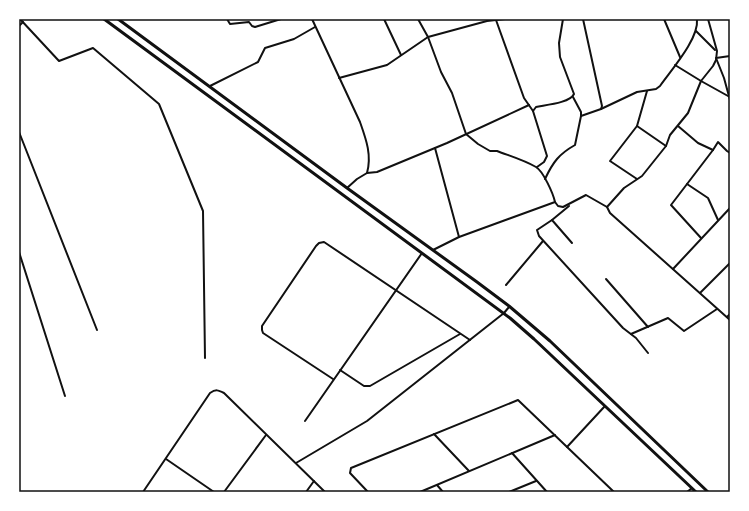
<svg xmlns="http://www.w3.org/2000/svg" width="749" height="511" viewBox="0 0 749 511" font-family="Raleway,sans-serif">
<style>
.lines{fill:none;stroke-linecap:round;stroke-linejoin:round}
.minor{stroke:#111;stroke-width:2}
.trunk{stroke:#111;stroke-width:3}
.neatline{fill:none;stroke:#111;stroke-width:1.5}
</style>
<rect width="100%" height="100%" fill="#fff"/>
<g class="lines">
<g class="minor">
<polyline points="20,19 59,61 93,48 159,104 203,211 205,358"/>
<polyline points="227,19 230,24 249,22 252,26 255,27 281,19"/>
<path d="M 312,19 L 360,122 C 366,139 372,155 367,173"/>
<polyline points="384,19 401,55"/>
<path d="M 418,19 L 428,37 L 441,72 L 452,93 L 466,134 L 478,144 L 490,151 L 497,151 C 510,156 524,160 536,167 C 543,171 553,193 555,202 L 459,237 L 433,250"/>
<polyline points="664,19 680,57"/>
<polyline points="496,20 524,98 533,111"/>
<polyline points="19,26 23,22"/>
<polyline points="696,31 715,50"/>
<polyline points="730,56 716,58 724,78 730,100"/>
<polyline points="675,65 701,81 728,96"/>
<polyline points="339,78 387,65 428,37 487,21 505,19"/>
<polyline points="210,86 258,62 265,48 294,39 315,27"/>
<polyline points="647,91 637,126 666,146"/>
<path d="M 601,109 L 637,92 L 656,89 L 660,86 C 672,69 699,39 697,19"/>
<polyline points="581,116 601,109 602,106 583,19"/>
<polyline points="637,126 610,161 637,179"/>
<polyline points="678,126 698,143 713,150 718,142 727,151 730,153"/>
<polyline points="19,132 97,330"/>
<polyline points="435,148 459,237"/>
<path d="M 537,167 L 544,162 L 547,156 L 533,111 L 536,107 C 545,105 570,103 574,94 L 560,57 L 559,43 L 563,19"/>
<path d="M 545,179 C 553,162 559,154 575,145 L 581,116 L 581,112 L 573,97"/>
<polyline points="687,184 708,198 718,220"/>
<polyline points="347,188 357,179 367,173 377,172 447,143 529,105"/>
<polyline points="555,202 558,206 563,207 586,195 607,207 610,213 730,320"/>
<polyline points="569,206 552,220 572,243"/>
<polyline points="607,207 624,188 642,176 666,146 670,135 688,113 701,81 713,66 716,60 717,51 708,19"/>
<polyline points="552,220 537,230 539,236 623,328 636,338 648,353"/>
<polyline points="701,238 671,205 713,150"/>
<polyline points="19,252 65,396"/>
<polyline points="673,269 730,208"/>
<polyline points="606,279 648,327"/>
<polyline points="506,285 543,241"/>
<polyline points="700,293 730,263"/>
<polyline points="727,317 730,314"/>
<polyline points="631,334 668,318 684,331 717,309"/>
<polyline points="340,370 364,386 370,386 460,334"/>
<polyline points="333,379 263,333 262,330 262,326 316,246 319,243 324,242 470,340"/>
<polyline points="305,421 422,253"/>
<polyline points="434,434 469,471"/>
<polyline points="567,447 605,406"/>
<polyline points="512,453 547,492"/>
<polyline points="166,459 214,492"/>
<polyline points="296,463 367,421 504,313 509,307"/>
<polyline points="437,485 443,492"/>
<path d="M 143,492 L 210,393 C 216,389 218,390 224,393 L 325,492"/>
<polyline points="224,492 266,435"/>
<polyline points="306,492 314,481"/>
<polyline points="368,492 350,473 351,468 518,400 614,492"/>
<polyline points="420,492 555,435"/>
<polyline points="509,492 536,481"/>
<polyline points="687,492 692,488"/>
</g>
<g class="trunk">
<polyline points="104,19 510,318 534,339 696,492"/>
<polyline points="118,19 347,188 477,282 509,306 550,341 708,492"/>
</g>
</g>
<rect width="749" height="511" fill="none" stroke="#ffffff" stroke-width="40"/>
<rect x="20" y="20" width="709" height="471" class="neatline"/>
</svg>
